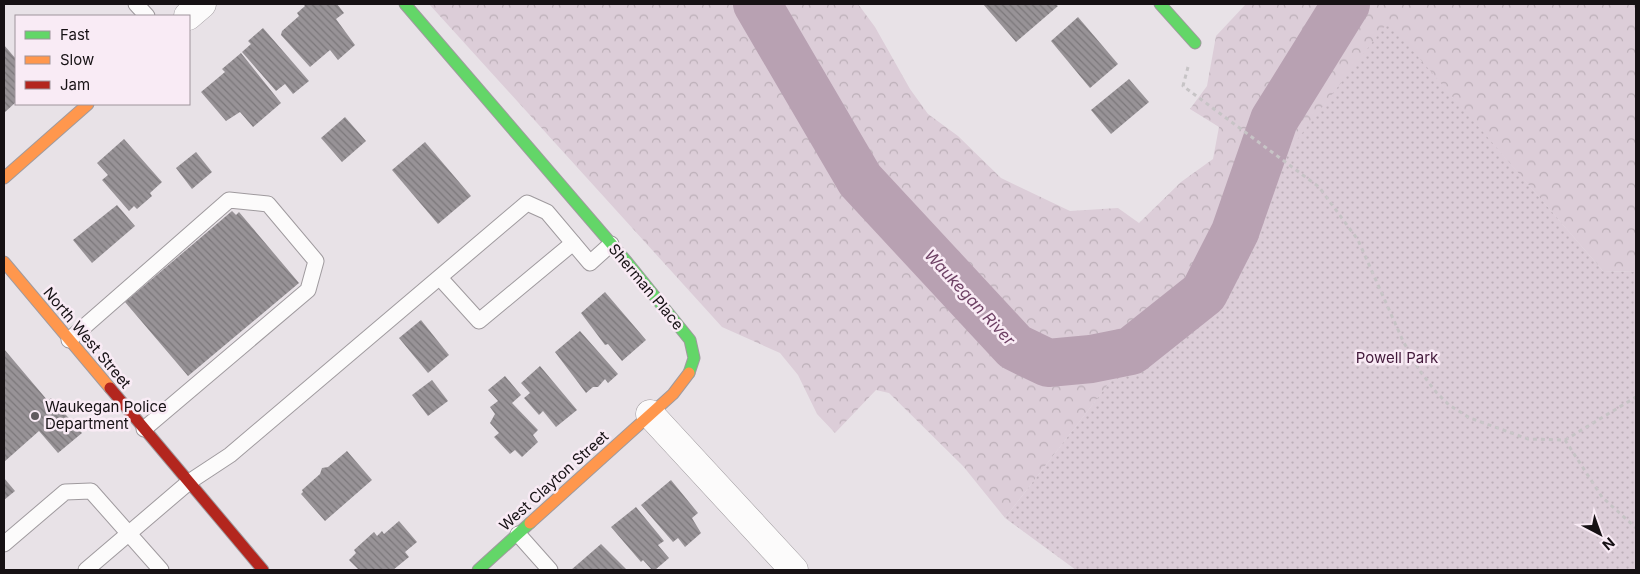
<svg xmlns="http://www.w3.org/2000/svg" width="1640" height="574" viewBox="0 0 1640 574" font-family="Inter,sans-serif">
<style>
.forest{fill:url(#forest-crowns)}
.park{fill:url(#park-dots)}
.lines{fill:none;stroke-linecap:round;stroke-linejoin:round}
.river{stroke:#b8a1b2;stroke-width:48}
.building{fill:url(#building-back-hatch)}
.lane-casing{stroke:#9f9a9e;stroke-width:17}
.street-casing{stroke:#9f9a9e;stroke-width:29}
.fast-casing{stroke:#9f9a9e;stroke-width:13}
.slow-casing{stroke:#9f9a9e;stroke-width:13}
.jam-casing{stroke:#9f9a9e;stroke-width:13}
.path{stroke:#c7c4c6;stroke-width:3;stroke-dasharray:4 4;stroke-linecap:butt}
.lane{stroke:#fcfbfb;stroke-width:15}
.street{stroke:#fcfbfb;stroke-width:28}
.fast{stroke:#63d668;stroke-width:11}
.slow{stroke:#ff974d;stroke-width:11}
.jam{stroke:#b3261e;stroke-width:11}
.poi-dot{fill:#605a5e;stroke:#f9ebf5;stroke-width:2}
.labels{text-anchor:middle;stroke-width:5;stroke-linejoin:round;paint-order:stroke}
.street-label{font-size:15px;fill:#161114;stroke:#f9ebf5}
.park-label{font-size:15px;fill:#42193a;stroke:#f9ebf5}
.poi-label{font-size:15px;fill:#161114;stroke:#f9ebf5;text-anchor:start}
.water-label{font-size:16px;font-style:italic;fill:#6e4164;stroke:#f9ebf5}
</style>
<defs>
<pattern id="forest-crowns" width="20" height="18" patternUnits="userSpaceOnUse" patternTransform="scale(1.25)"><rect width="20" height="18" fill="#dccdd8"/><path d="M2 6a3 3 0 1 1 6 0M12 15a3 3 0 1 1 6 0" fill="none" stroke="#bcafb8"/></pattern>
<pattern id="park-dots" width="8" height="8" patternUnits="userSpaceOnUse" patternTransform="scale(1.25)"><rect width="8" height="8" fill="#dccdd8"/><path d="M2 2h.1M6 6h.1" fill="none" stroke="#bcafb8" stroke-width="1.8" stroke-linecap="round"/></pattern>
<pattern id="building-back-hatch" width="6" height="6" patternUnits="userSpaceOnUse" patternTransform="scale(1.25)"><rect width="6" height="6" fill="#989397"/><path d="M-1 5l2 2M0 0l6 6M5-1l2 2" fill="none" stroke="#7b777a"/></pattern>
</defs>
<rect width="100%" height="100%" fill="#e8e2e7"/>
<polygon class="forest" points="429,4 858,4 875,27 910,89 928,114 958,136 1001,178 1070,211 1118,208 1139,223 1181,182 1213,159 1219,127 1190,109 1207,86 1216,36 1246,4 1636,4 1636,272 1603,271 1388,23 1005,518 963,466 889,393 876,390 835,433 817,414 798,375 780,353 722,327"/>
<polygon class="park" points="1388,22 1603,271 1636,272 1636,570 1076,570 1005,518"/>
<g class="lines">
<polyline class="river" points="757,4 860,180 1015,347 1048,363 1091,359 1131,351 1204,293 1235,232 1274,120 1346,4"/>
</g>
<g class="building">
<polygon points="303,4 337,4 344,13 336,19 355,45 338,60 330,50 310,67 281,35 282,31 299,16 297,13 305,6"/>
<polygon points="983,4 1055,4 1058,6 1016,42"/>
<polygon points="1078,17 1118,64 1090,88 1051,41"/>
<polygon points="263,28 309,81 293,94 285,84 276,91 242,52 251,44 248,41"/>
<polygon points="4,45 16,59 16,102 4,113"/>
<polygon points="241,53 281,103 253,127 240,112 226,121 201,92 225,72 222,69"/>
<polygon points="1129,79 1149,102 1111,134 1091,110"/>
<polygon points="345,117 366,141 342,162 321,138"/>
<polygon points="124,139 162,182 150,193 152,196 137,209 134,206 129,211 102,180 108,175 97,163"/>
<polygon points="425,142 471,196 438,224 392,170"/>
<polygon points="196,152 212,172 192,189 176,168"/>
<polygon points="117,205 135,226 92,263 73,240"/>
<polygon points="232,211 236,215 239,212 299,283 188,376 125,302"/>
<polygon points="605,292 646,340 622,361 608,344 605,345 581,313"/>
<polygon points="421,320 449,355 428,373 399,338"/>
<polygon points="580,331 618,374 608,383 605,379 598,387 593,387 586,393 555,352"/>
<polygon points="4,349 48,401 51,398 82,433 58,453 39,431 4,462"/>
<polygon points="540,366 577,410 556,427 543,411 539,415 524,398 530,393 521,383"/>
<polygon points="505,376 521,395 512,403 538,430 533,435 538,442 522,457 515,450 510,454 494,437 499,433 490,423 495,414 490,407 498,401 488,390"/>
<polygon points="432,380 448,401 428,416 412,395"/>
<polygon points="347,451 372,480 325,521 301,494 303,492 302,490 320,474 322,468 328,467"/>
<polygon points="4,478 15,491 4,500"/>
<polygon points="671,480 698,513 692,518 701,533 685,547 678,538 673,542 641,505"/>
<polygon points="636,507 664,541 658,545 669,558 655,570 652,570 643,560 641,562 611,527"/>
<polygon points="399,521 417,542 405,552 409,557 393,570 359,570 349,560 356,553 354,550 374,532 377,536 382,531 384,534"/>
<polygon points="601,544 627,570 571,570"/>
</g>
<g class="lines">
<defs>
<g id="lane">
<polyline points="136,4 147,16"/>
<polyline points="440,278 479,321 573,243"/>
<polyline points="69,340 229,200 268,204 316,261 308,290 144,429"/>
<polyline points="518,534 550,570"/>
<polyline points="4,544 65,492 91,491 161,570"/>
<polyline points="86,570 189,482 230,455 527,203 547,212 590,263 611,244"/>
</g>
<g id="street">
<polyline points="188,16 202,4"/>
<polyline points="650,414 794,570"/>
</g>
<g id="fast">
<polyline points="405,4 627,262 690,340 694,358 689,373"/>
<polyline points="1160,4 1195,43"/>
<polyline points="478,570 530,523"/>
</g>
<g id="slow">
<polyline points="4,178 88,104"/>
<polyline points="4,262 110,388"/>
<polyline points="530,523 673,394 689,373"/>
</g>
<polyline id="jam" points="110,388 263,570"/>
</defs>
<use href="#lane" class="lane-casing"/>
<use href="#street" class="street-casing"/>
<use href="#fast" class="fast-casing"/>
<use href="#slow" class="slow-casing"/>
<use href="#jam" class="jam-casing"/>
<g class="path">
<polyline points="1188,67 1183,86 1319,187 1358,240 1403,341 1420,371 1436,392 1449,405 1470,418 1528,439 1565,440 1602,497 1636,528"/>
<polyline points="1565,440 1636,397"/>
</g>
<use href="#lane" class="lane"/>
<use href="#street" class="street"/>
<use href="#fast" class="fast"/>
<use href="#slow" class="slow"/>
<use href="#jam" class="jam"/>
</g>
<circle class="poi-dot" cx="35" cy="416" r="5"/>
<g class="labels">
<g class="street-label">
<text transform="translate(646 287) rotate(50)" y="5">Sherman Place</text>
<text transform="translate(87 338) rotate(50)" y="5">North West Street</text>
<text transform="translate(554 481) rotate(-42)" y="5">West Clayton Street</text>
</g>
<g class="park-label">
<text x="1397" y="363">Powell Park</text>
</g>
<g class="poi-label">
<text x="45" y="412">Waukegan Police<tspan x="45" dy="17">Department</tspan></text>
</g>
<g class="water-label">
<text transform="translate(970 297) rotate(47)" y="6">Waukegan River</text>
</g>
</g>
<rect width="1640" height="574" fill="none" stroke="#161114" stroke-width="10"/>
<rect x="15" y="15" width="175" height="90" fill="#f9ebf5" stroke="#9e949b"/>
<rect x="25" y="31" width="25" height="8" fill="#63d668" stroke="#9e949b"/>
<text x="60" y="40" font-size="15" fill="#161114">Fast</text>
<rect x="25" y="56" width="25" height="8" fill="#ff974d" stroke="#9e949b"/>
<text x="60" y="65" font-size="15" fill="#161114">Slow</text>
<rect x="25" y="81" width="25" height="8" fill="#b3261e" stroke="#9e949b"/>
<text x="60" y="90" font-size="15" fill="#161114">Jam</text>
<g transform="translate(1600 534) rotate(139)" stroke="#f9ebf5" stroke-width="4" paint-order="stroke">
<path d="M0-4L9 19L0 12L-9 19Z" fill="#161114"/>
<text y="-8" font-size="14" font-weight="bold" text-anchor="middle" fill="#161114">N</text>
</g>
</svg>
